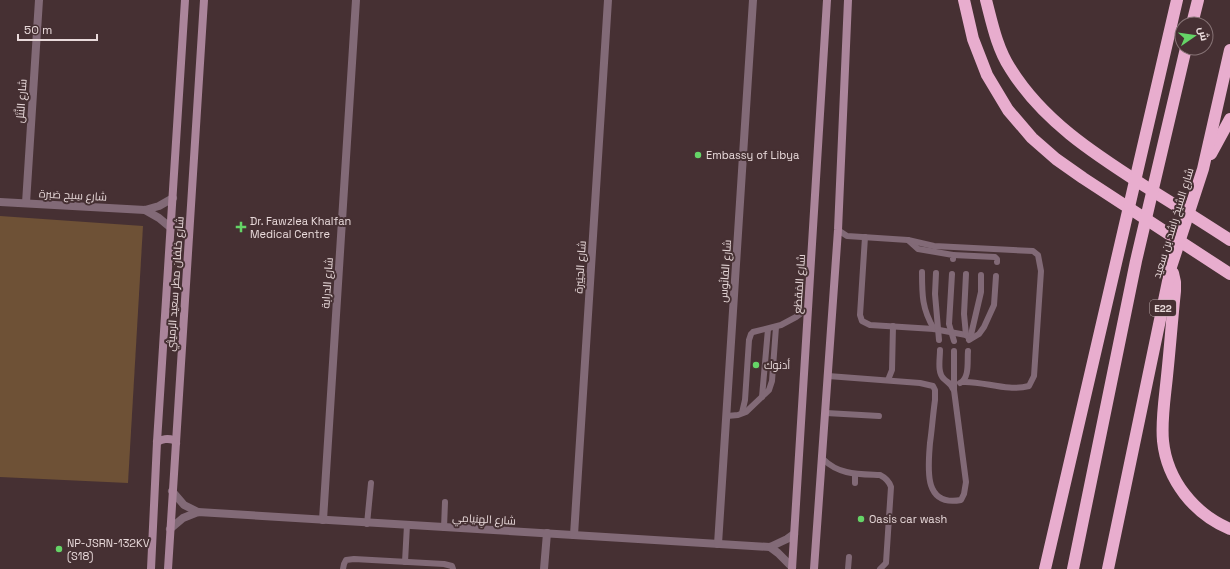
<svg xmlns="http://www.w3.org/2000/svg" width="1230" height="569" viewBox="0 0 1230 569" font-family="'Space Grotesk',Cairo,sans-serif">
<style>
.green{fill:#6e5136}
.lines{fill:none;stroke-linecap:round;stroke-linejoin:round}
.lane{stroke:#826a77;stroke-width:6}
.street{stroke:#826a77;stroke-width:8}
.secondary{stroke:#ab859b;stroke-width:8}
.highway{stroke:#e8adce;stroke-width:12}
.poi-dot{fill:#65d467;stroke:#463033;stroke-width:1.5}
.labels{text-anchor:middle;stroke-width:4;stroke-linejoin:round;paint-order:stroke}
.shield{fill:#463033;stroke:#b8a7a9;stroke-width:1}
.shield-label{font-size:10px;font-weight:bold;fill:#e9dadb}
.street-label{font-size:11px;fill:#e9dadb;stroke:#463033}
.poi-label{font-size:11px;fill:#e9dadb;stroke:#463033;text-anchor:start}
</style>
<rect width="100%" height="100%" fill="#463033"/>
<polygon class="green" points="0,216 143,226 128,483 0,477"/>
<g class="lines">
<g class="lane">
<polyline points="838,230 847,236 908,240 918,249 953,255 953,259"/>
<polyline points="865,237 860,315 862,321 870,325 934,329 966,335 970,339 981,292 981,275"/>
<path d="M 908,240 L 934,246 L 1033,251 L 1038,255 L 1041,271 L 1034,376 L 1029,386 C 1007,392 984,381 963,382"/>
<polyline points="953,255 995,257 997,259 997,262"/>
<path d="M 922,272 C 922,295 922,309 934,329"/>
<polyline points="936,273 935,294 939,340"/>
<polyline points="952,274 949,324 954,341"/>
<polyline points="966,335 964,314 966,274"/>
<polyline points="969,340 979,334 984,327 994,305 996,276"/>
<path d="M 940,350 C 940,359 937,373 944,379 C 948,383 951,383 953,389"/>
<path d="M 828,376 L 920,383 L 933,386 L 935,390 L 935,400 C 933,414 932,429 930,443 C 928,468 923,507 961,500 L 964,494 L 966,482 L 954,390 L 954,351"/>
<polyline points="888,380 892,370 893,326"/>
<path d="M 960,383 C 970,378 967,361 968,351"/>
<polyline points="762,397 768,329"/>
<polyline points="742,413 745,400 749,340 751,334 753,332 781,325 796,317 808,308"/>
<polyline points="826,413 879,416"/>
<polyline points="727,416 738,415 746,412 769,390 772,381 776,327"/>
<path d="M 823,459 C 839,475 858,474 880,475 C 886,478 889,481 891,487 L 886,563 L 880,569"/>
<polyline points="855,483 855,474"/>
<polyline points="367,524 371,483"/>
<polyline points="444,528 445,502"/>
<polyline points="405,562 407,525"/>
<polyline points="343,569 344,564 346,560 354,559 444,564 452,566 453,569"/>
<polyline points="848,569 849,557"/>
</g>
<g class="street">
<polyline points="0,202 145,210 159,206 173,198"/>
<polyline points="26,203 39,0"/>
<polyline points="145,210 159,218 171,228"/>
<polyline points="172,491 184,505 198,512"/>
<polyline points="323,520 356,0"/>
<polyline points="170,529 183,518 198,512 770,547 787,539 794,534"/>
<polyline points="574,535 608,0"/>
<polyline points="718,544 753,0"/>
<polyline points="770,547 778,553 792,567"/>
<polyline points="544,569 547,533"/>
</g>
<g class="secondary">
<path d="M 157,442 C 163,439 167,438 174,440 L 176,443"/>
<polyline points="151,569 157,442 185,0"/>
<polyline points="168,569 204,0"/>
<polyline points="792,569 827,0"/>
<polyline points="814,569 838,230 848,0"/>
</g>
<g class="highway">
<polyline points="964,0 973,39 987,75 1008,110 1032,138 1056,159 1083,178 1230,274"/>
<path d="M 986,0 C 992,23 997,48 1010,68 C 1042,120 1093,153 1143,185 C 1172,203 1201,221 1230,240"/>
<polyline points="1192,24 1198,0"/>
<polyline points="1211,154 1230,119"/>
<path d="M 1173,273 L 1175,282 L 1175,291 C 1172,319 1170,348 1167,376 C 1165,397 1161,420 1163,441 C 1167,480 1194,514 1230,529"/>
<polyline points="1045,569 1177,0"/>
<polyline points="1073,569 1136,261 1186,48"/>
<polyline points="1108,569 1171,267 1203,169 1230,50"/>
</g>
</g>
<g class="poi-dot">
<circle cx="698" cy="155" r="4"/>
<path d="M239 221h4v4h4v4h-4v4h-4v-4h-4v-4h4z"/>
<circle cx="756" cy="365" r="4"/>
<circle cx="861" cy="519" r="4"/>
<circle cx="59" cy="549" r="4"/>
</g>
<g class="labels">
<rect class="shield" x="1150" y="300" width="26" height="16" rx="3"/>
<g class="shield-label">
<text x="1163" y="312">E22</text>
</g>
<g class="street-label">
<text transform="translate(21 101) rotate(-86)" y="4">شارع النَّتَل</text>
<text transform="translate(73 195) rotate(3)" y="4">شارع سِيح صَبرة</text>
<text transform="translate(1173 223) rotate(-73)" y="4">شارع الشيخ راشد بن سعيد</text>
<text transform="translate(580 267) rotate(-86)" y="4">شارع الحِيَيرة</text>
<text transform="translate(725 271) rotate(-86)" y="4">شارع الفانُوس</text>
<text transform="translate(327 283) rotate(-86)" y="4">شارع الدرابة</text>
<text transform="translate(175 284) rotate(-86)" y="4">شارع خلفان مطر سعيد الرميثي</text>
<text transform="translate(799 284) rotate(-86)" y="4">شارع المَقطَع</text>
<text transform="translate(484 519) rotate(3)" y="4">شارع الهِنيامِي</text>
</g>
<g class="poi-label">
<text x="706" y="159">Embassy of Libya</text>
<text x="250" y="225">Dr. Fawzlea Khalfan<tspan x="250" dy="13">Medical Centre</tspan></text>
<text x="764" y="369">أدنوك</text>
<text x="869" y="523">Oasis car wash</text>
<text x="67" y="547">NP-JSRN-132KV<tspan x="67" dy="13">(S18)</tspan></text>
</g>
</g>
<g transform="translate(1194 36) rotate(77)"><circle r="19" fill="#463033" stroke="#877476"/>
<path d="M0-3L7 15L0 10L-7 15Z" fill="#65d467"/>
<text y="-6" font-size="11" font-weight="bold" text-anchor="middle" fill="#e9dadb">ش</text>
</g>
<path d="M18 34v6h79v-6" fill="none" stroke="#e9dadb" stroke-width="2"/>
<text x="24" y="34" font-size="12" fill="#e9dadb" stroke="#463033" stroke-width="3" paint-order="stroke">50 m</text>
</svg>
